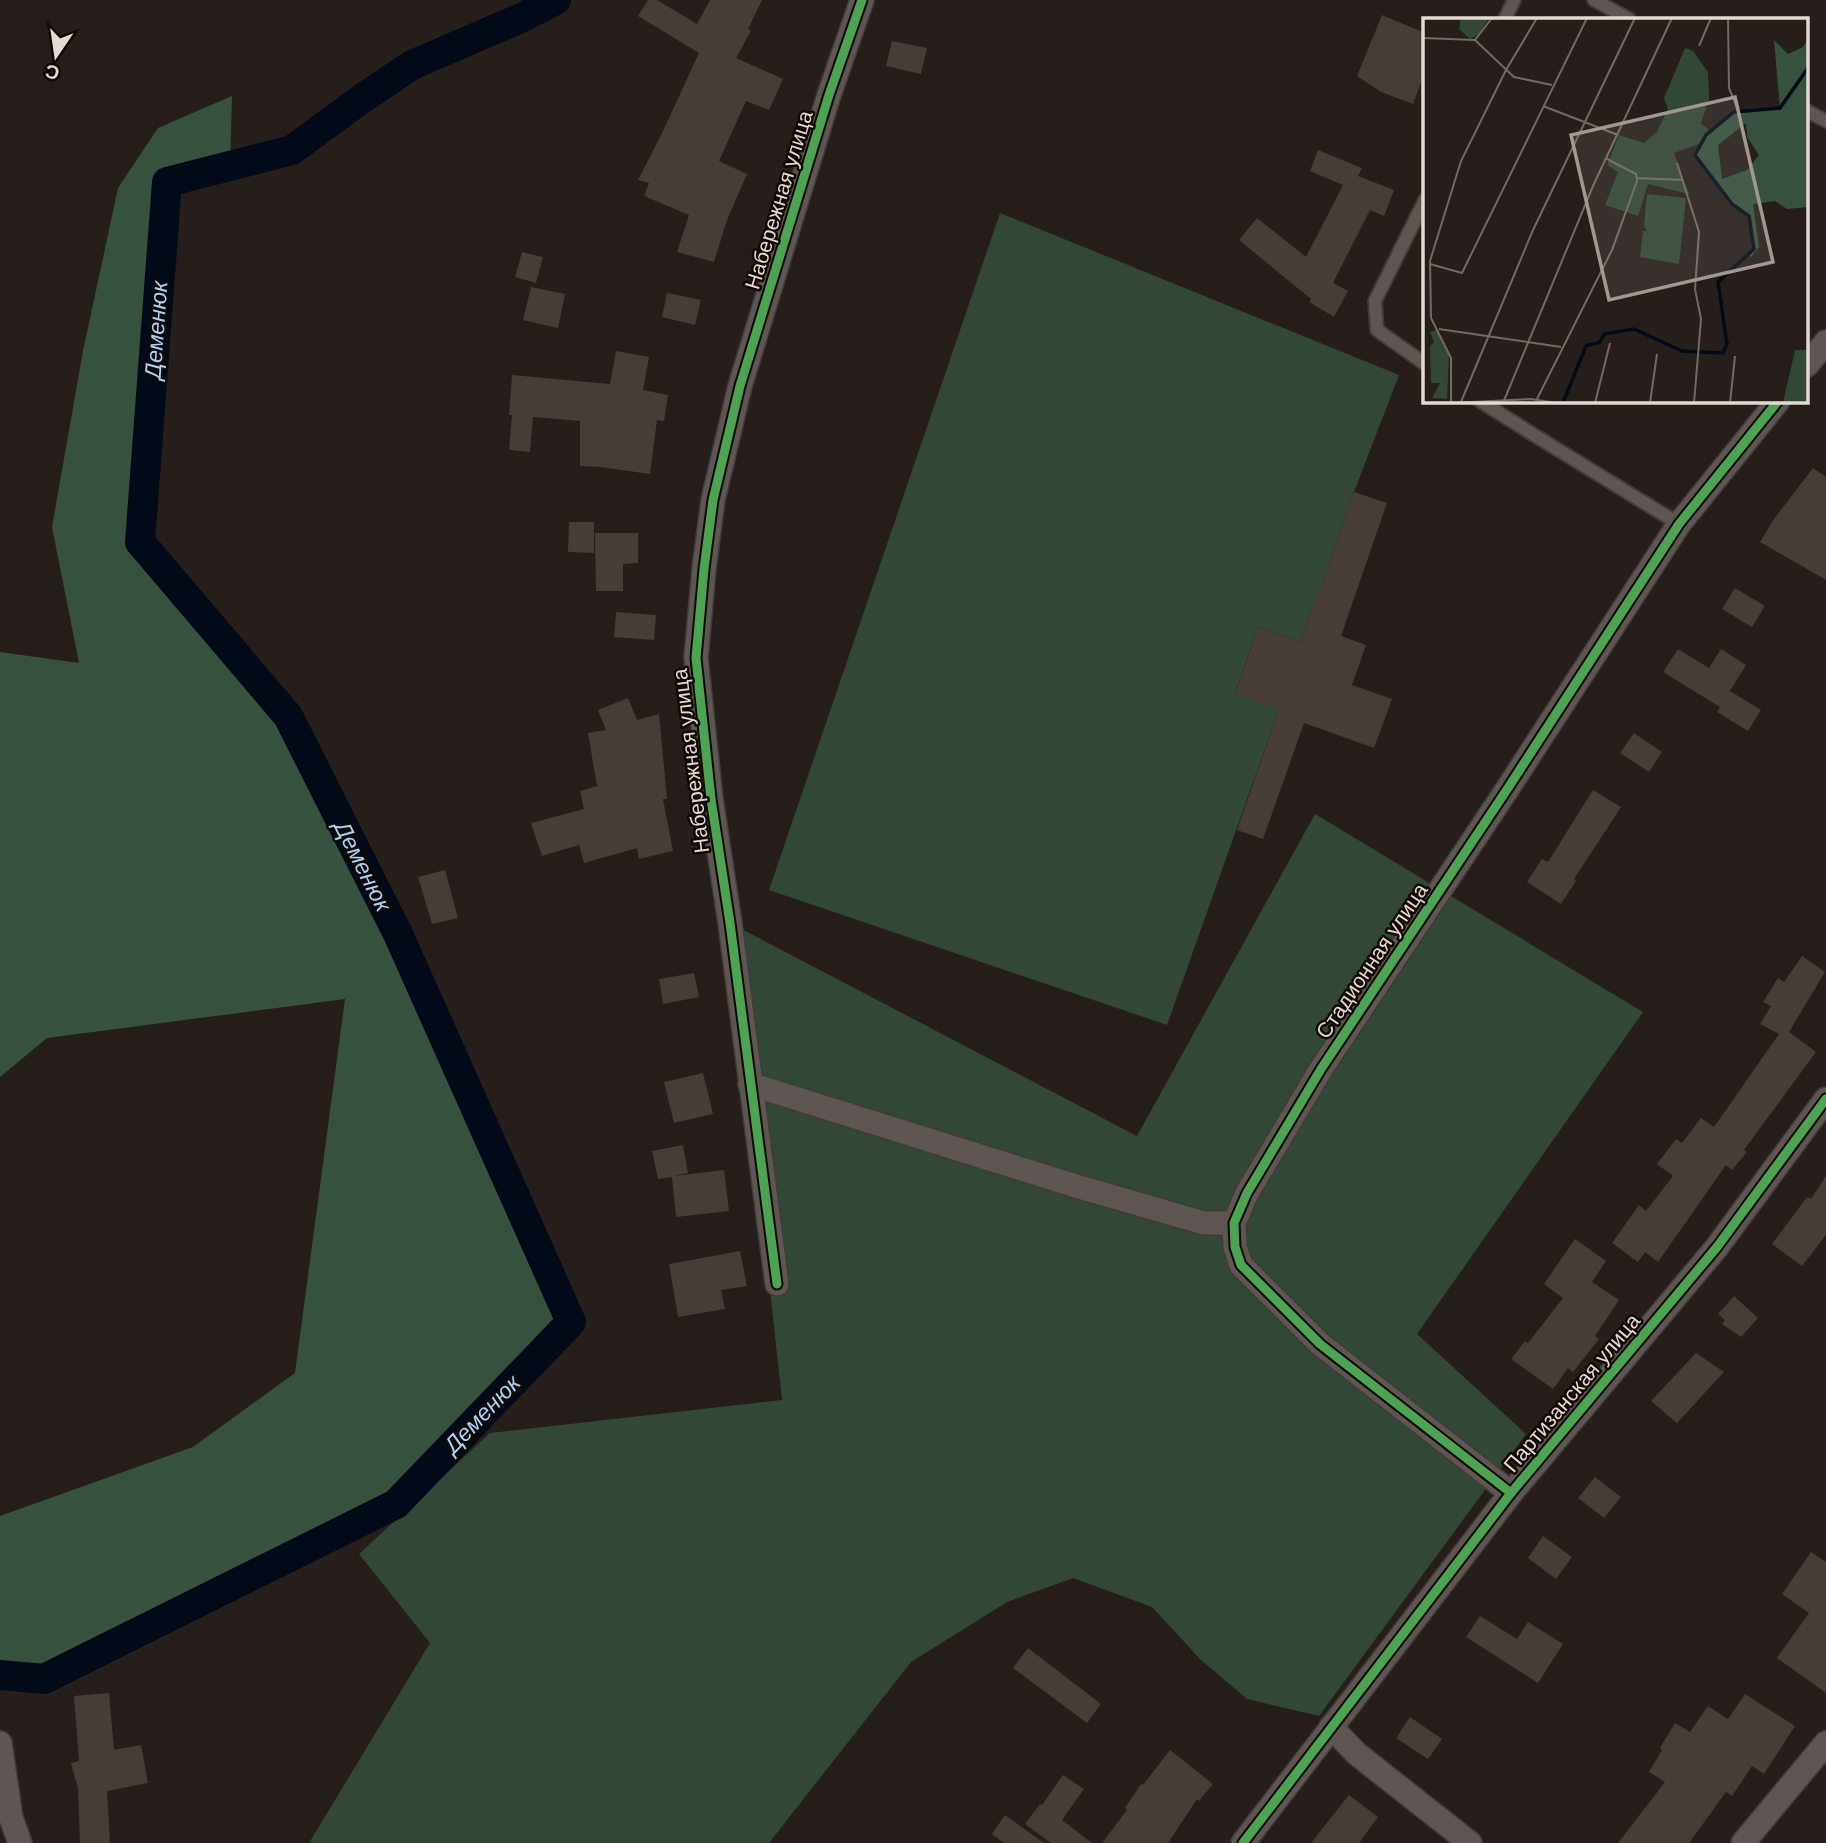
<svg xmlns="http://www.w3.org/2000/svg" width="1826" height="1843" viewBox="0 0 1826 1843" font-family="Helvetica,sans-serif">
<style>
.green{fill:#324738}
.forest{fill:#36523f}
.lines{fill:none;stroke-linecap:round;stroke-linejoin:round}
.canal{stroke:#030a17;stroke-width:30}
.building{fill:#463c38}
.lane-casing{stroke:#423b37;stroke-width:16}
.street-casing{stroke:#423b37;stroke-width:26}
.lane{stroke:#5d5652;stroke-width:12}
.street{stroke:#5d5652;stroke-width:23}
.cycleway-casing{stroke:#100906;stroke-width:13}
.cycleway{stroke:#4ca352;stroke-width:9}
.labels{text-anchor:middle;stroke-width:5;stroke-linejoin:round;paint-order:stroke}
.street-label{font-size:21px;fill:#e4d9d3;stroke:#100906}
.water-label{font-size:23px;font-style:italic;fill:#a9d2f6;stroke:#100906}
.inset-river{fill:none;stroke:#030a17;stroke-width:3.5}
.inset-road{fill:none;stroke:#726964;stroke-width:2}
.view{fill:#a29892;fill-opacity:0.15;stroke:#a29892;stroke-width:3.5}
.inset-edge{fill:none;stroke:#e4d9d3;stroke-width:3.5}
</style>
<rect width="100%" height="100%" fill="#261e1a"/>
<g class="green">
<polygon points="1000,213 1399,375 1354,492 1301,642 1258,627 1235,693 1279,709 1167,1025 769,890"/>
<polygon points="1315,814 1643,1012 1417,1334 1526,1434 1319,1716 1247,1699 1201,1660 1152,1607 1073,1578 1007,1602 911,1662 769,1843 309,1843 430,1643 359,1554 490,1433 782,1400 730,923 1137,1136"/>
</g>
<polygon class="forest" points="232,96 230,166 167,182 140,542 288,716 398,934 571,1322 396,1504 44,1679 0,1675 0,1516 193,1447 295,1373 345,999 47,1038 0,1077 0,652 79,663 52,527 83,351 118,188 158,128"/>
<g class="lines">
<polyline class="canal" points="0,1675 44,1679 396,1504 571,1322 398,934 288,716 140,542 167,182 292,150 360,100 412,65 521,18 556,0"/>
</g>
<g class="building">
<polygon points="648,0 657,0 697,24 710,0 762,0 748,29 751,31 736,58 783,79 769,110 746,101 719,161 747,174 727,220 714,262 677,252 689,215 644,196 649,183 638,180 662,133 699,53 638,16"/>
<polygon points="1382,15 1425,33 1425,72 1413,104 1381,92 1357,76"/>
<polygon points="892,41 927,48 921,74 886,66"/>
<polygon points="1318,150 1362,168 1358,176 1394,190 1384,216 1370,210 1333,283 1348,291 1334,317 1309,302 1311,299 1239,240 1257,218 1306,257 1343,185 1310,171"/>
<polygon points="522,252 543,257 536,283 515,277"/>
<polygon points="531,287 565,294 558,328 523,320"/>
<polygon points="667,293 701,300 695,325 662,317"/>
<polygon points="616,351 649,357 643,390 668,395 664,421 657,420 650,474 600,467 580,466 580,421 533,417 530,452 509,450 512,415 509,415 512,375 610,384"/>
<polygon points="1813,468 1826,477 1826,580 1760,542 1774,519"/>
<polygon points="1354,492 1387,503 1341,636 1366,645 1352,685 1392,699 1374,748 1304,723 1263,839 1237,830 1279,709 1235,694 1258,627 1301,642"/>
<polygon points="569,522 594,522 594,553 568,552"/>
<polygon points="595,533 638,533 638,563 623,564 623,591 596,591"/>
<polygon points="1735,588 1765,606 1752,627 1722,609"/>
<polygon points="616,612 656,615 654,640 614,637"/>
<polygon points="1678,649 1709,668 1721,649 1746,665 1730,691 1761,710 1748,731 1717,712 1720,707 1663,672"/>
<polygon points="628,698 637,720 659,714 667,799 663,799 673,851 639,859 637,848 584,863 579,845 542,856 531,823 584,809 580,791 597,786 588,733 606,730 598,710"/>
<polygon points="1634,733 1662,752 1649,772 1620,753"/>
<polygon points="1593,790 1621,807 1574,879 1576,881 1561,904 1527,882 1542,859 1548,862"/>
<polygon points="445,870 458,918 432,924 418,877"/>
<polygon points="1802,956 1825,972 1789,1032 1816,1052 1744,1150 1747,1152 1732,1170 1726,1165 1658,1262 1645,1252 1638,1262 1612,1243 1639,1205 1646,1211 1673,1176 1657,1164 1676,1139 1682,1143 1701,1118 1714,1127 1779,1034 1760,1024 1771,1006 1763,1002 1778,978 1784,982"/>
<polygon points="694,973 699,997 663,1004 659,979"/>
<polygon points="703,1073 713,1114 674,1123 664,1082"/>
<polygon points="683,1145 688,1173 674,1176 724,1170 729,1211 676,1217 672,1177 658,1179 652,1151"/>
<polygon points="1826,1176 1826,1235 1802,1266 1772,1244 1807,1197 1811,1199"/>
<polygon points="1575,1239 1606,1261 1592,1282 1619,1300 1595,1336 1599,1339 1573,1372 1568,1368 1553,1389 1511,1359 1525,1341 1528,1343 1563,1298 1544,1284"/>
<polygon points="740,1251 747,1286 721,1290 725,1309 678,1317 669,1264"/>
<polygon points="1734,1296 1758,1318 1741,1337 1722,1324 1725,1320 1718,1314"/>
<polygon points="1696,1353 1724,1372 1677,1423 1651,1401"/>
<polygon points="1595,1477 1621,1497 1604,1518 1578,1498"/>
<polygon points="1543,1536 1572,1557 1556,1579 1528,1558"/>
<polygon points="1811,1552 1826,1562 1826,1693 1777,1658 1809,1613 1782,1594"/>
<polygon points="1480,1616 1517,1639 1528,1622 1563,1644 1538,1683 1466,1637"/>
<polygon points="1028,1648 1101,1704 1087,1723 1013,1668"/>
<polygon points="109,1693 114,1750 141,1745 148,1783 107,1791 110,1843 80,1843 78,1789 71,1763 79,1761 74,1696"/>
<polygon points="1745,1694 1795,1726 1764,1774 1752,1766 1732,1796 1726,1792 1689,1843 1618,1843 1665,1782 1649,1772 1662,1750 1660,1748 1675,1723 1690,1732 1708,1706 1728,1719"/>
<polygon points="1410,1717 1442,1739 1428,1759 1396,1738"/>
<polygon points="1170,1750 1213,1784 1199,1801 1197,1799 1168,1843 1102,1843 1127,1810 1125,1808 1141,1784 1143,1785"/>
<polygon points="1063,1775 1084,1789 1062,1820 1092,1843 1051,1843 1025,1824 1040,1804 1042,1805"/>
<polygon points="1349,1795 1378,1817 1359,1843 1311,1843"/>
<polygon points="1005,1815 1044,1843 1004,1843 992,1834"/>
</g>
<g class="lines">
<defs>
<g id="lane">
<polyline points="1594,0 1629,19"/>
<polyline points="1505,19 1514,0"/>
<polyline points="1807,111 1826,121"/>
<polyline points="1425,200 1375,301 1377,330 1425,364"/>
<polyline points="1480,401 1534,435 1679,524"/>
</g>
<g id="street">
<polyline points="1807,365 1826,342"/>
<polyline points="750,1084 1076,1186 1204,1223 1234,1223"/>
<polyline points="777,1284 730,923 711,799 696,658 704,569 713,500 740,386 829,95 862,0"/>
<polyline points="1511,1493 1320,1344 1241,1265 1235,1247 1234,1223 1247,1193 1321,1069 1508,788 1679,524 1778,401"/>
<polyline points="1331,1727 1357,1754 1470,1843"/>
<polyline points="0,1743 11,1818 20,1843"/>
<polyline points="1243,1843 1511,1493 1717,1247 1826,1099"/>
<polyline points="1743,1843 1826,1743"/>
</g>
</defs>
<use href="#lane" class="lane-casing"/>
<use href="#street" class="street-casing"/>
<use href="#lane" class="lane"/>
<use href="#street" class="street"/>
<defs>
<g id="cycleway">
<polyline points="777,1284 730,923 711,799 696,658 704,569 713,500 740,386 829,95 862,0"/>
<polyline points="1511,1493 1320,1344 1241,1265 1235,1247 1234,1223 1247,1193 1321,1069 1508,788 1679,524 1778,401"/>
<polyline points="1243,1843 1511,1493 1717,1247 1826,1099"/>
</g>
</defs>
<use href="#cycleway" class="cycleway-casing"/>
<use href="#cycleway" class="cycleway"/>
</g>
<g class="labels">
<g class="street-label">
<text transform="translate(779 200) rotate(-73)" y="7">Набережная улица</text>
<text transform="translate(691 761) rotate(-97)" y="7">Набережная улица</text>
<text transform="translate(1372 961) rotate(-56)" y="7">Стадионная улица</text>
<text transform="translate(1572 1393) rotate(-50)" y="7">Партизанская улица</text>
</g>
<g class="water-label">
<text transform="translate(156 330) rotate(-86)" y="8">Деменюк</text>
<text transform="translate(363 866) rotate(63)" y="8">Деменюк</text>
<text transform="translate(482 1414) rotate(-46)" y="8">Деменюк</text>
</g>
</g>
<g transform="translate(1423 18)">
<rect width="385" height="385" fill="#261e1a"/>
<path d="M 38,0 L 66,0 L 56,16 L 47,21 L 36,11 ZM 262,30 L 270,33 L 285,54 L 286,81 L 278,105 L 286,112 L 276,126 L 251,135 L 266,176 L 225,166 L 215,198 L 182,187 L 195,154 L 184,147 L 196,117 L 221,125 L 234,114 L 245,91 L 241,80 ZM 224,176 L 263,180 L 256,246 L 217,239 L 220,213 L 224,213 L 221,207 ZM 14,312 L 26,336 L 24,381 L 9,380 L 17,365 L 8,365 L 7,328 L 11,324 L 7,314 ZM 372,332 L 385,332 L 385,385 L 360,385 Z" fill="#324738"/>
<path d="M 385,21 L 385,189 L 364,191 L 352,183 L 330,186 L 336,229 L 327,240 L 326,234 L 331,231 L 326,198 L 309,186 L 272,137 L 283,117 L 311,94 L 357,90 L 351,22 L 365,36 L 380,29 ZM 323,105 L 324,119 L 336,137 L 324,152 L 299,161 L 295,127 Z" fill="#36523f" fill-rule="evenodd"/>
<path class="inset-river" d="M 140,385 L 163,328 L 177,324 L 181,316 L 211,311 L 259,333 L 300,335 L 304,326 L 295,264 L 331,231 L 326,198 L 309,186 L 272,137 L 283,117 L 311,94 L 357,90 L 385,50"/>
<path class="inset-road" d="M 305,0 L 306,70 L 314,89M 0,20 L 52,22M 52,22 L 91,59 L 129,67M 52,22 L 69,0M 276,28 L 288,0M 120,88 L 195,117M 254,145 L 276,214 L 272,271 L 278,301 L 271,385M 214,160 L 260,162M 7,246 L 39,255 L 164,0M 16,311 L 138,329M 114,381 L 189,232 L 214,163 L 213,156 L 184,141M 38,384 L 110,212 L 212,0M 28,385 L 28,340 L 8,300 L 7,243 L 38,143 L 83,52 L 114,0M 28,385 L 108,381 L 133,385M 80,385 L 170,168 L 249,0M 172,385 L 187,325M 227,385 L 234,336M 307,385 L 312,338"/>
<path class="view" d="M 312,79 L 350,244 L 186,282 L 148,117 Z"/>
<rect width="385" height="385" class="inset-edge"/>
</g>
<g transform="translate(56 56) rotate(193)" stroke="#100906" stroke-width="5" paint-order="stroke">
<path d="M0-5L12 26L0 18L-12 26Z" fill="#e4d9d3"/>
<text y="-10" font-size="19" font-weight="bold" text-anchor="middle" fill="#e4d9d3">С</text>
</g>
</svg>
